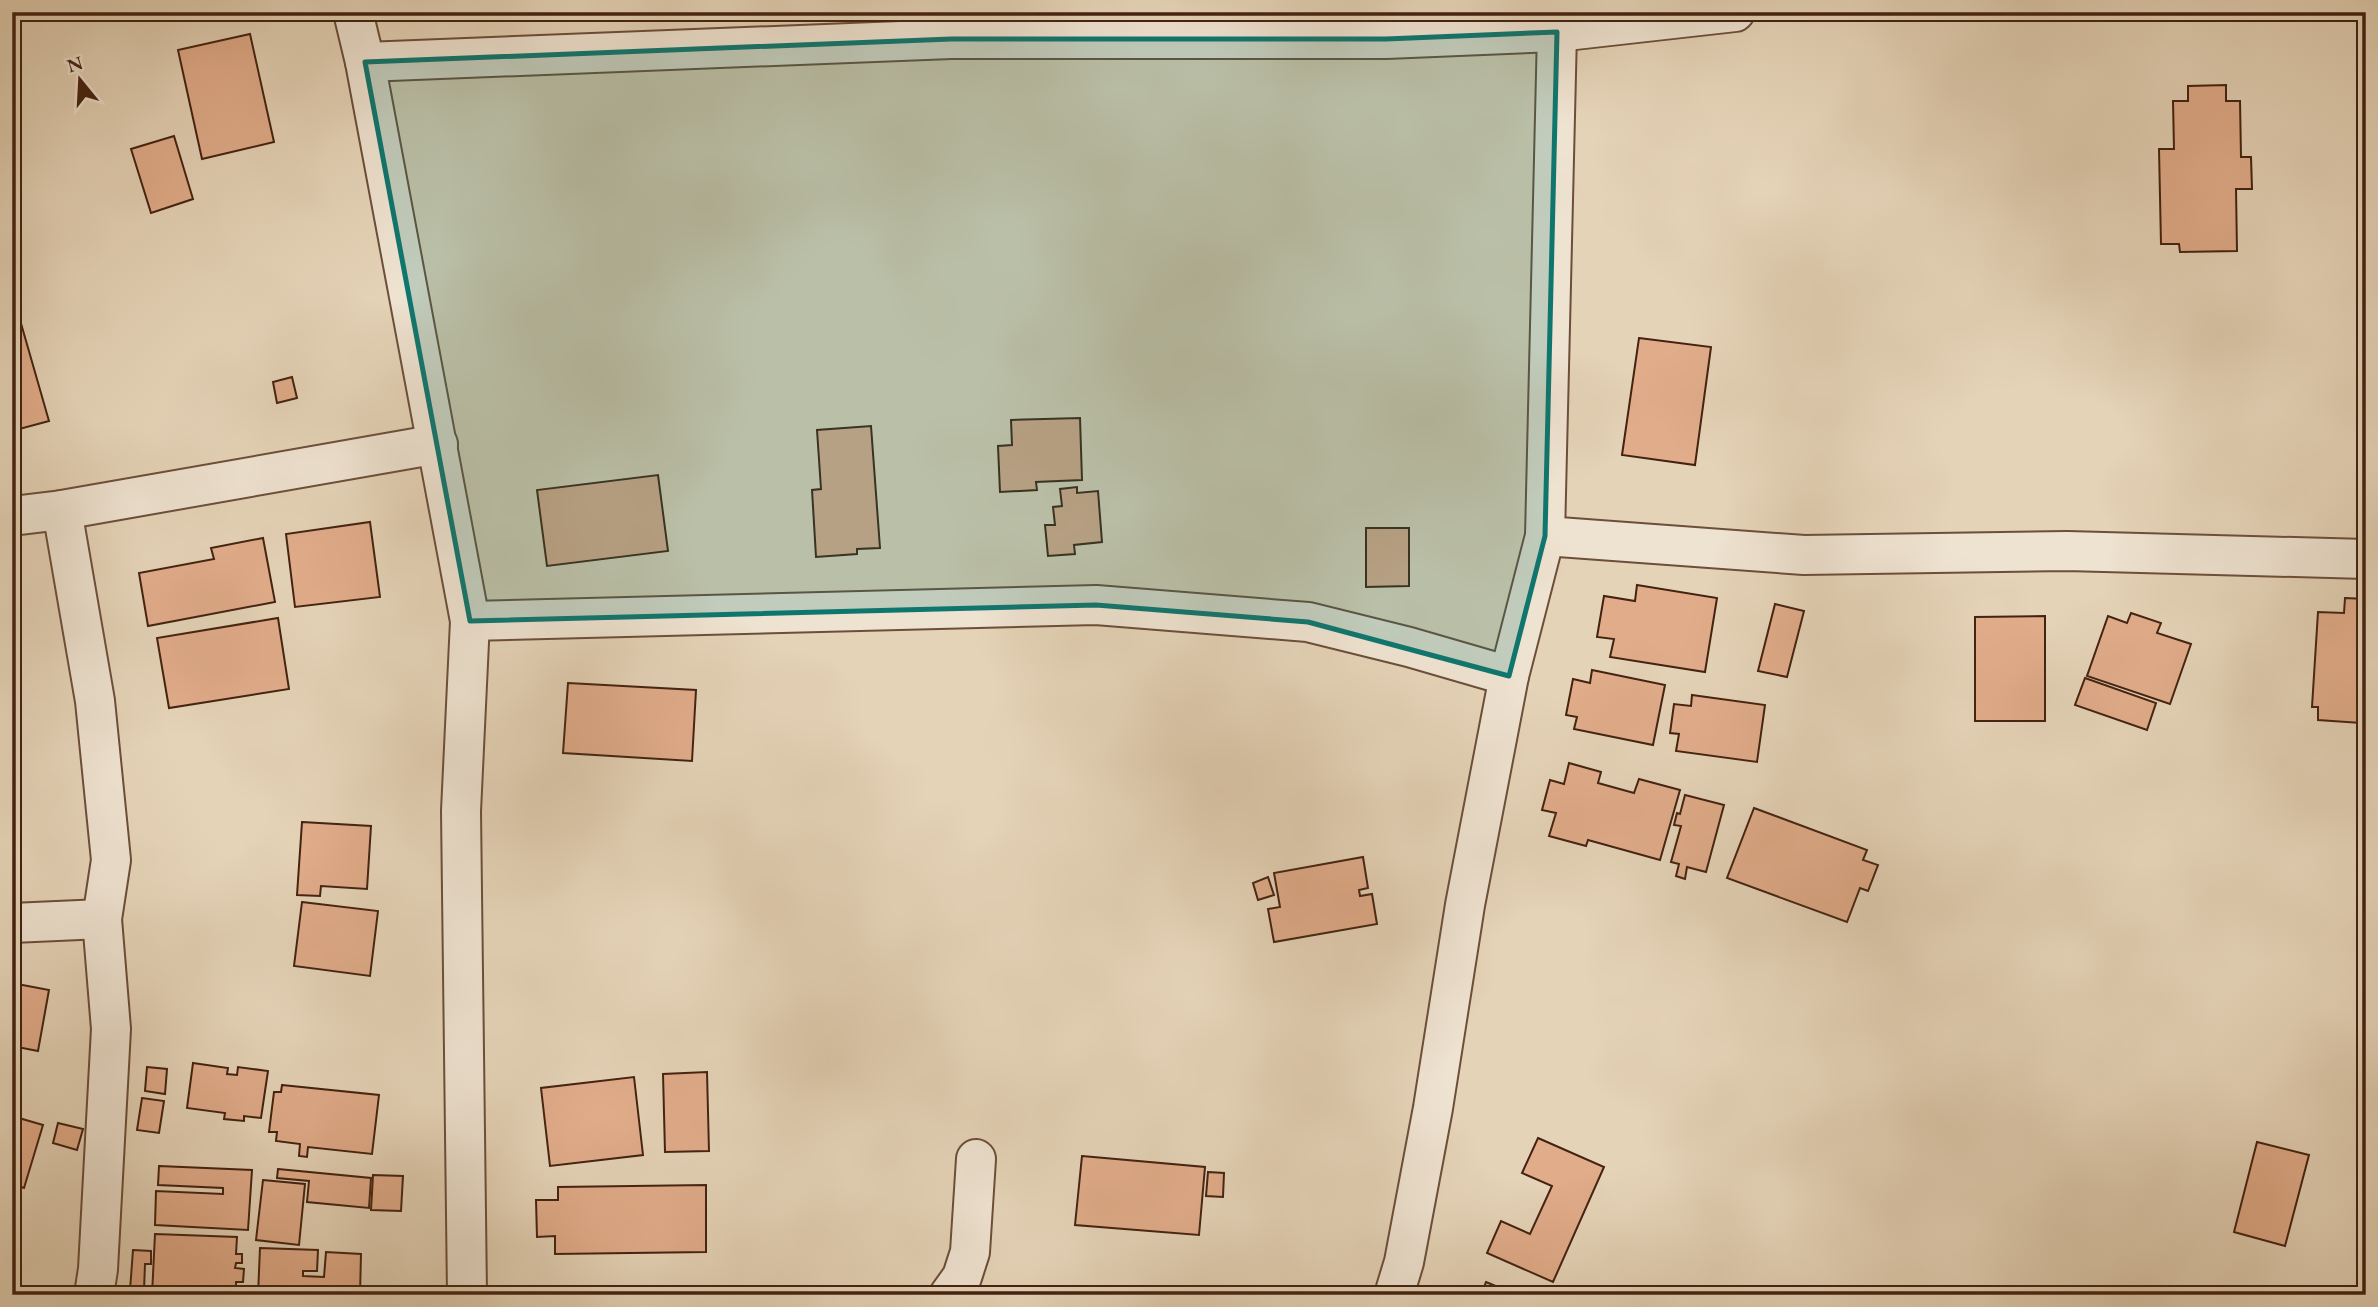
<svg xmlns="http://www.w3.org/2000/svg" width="2378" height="1307" viewBox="0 0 2378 1307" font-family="'EB Garamond',serif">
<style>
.building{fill:#e1ac8a;stroke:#432211;stroke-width:2}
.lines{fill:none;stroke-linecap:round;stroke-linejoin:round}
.minor-casing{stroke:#6c4e3a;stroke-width:42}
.minor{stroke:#eee2d0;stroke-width:38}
.marked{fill:#0f766e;fill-opacity:0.2;stroke:#0f766e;stroke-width:5;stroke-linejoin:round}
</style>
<rect width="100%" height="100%" fill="#e5d3b7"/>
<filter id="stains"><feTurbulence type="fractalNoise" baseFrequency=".00286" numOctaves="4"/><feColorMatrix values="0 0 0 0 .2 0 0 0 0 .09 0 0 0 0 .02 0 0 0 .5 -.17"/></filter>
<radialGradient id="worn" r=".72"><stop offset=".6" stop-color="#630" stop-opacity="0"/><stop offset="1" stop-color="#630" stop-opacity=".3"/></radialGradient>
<g class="building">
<polygon points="250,34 274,142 202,159 178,50"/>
<polygon points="2226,85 2226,101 2240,101 2241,157 2251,157 2252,189 2236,189 2237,251 2180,252 2179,244 2161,244 2159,149 2174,149 2173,101 2188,101 2188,86"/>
<polygon points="174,136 193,199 151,213 131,149"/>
<polygon points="12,292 49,421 12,431"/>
<polygon points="1639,338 1711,347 1695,465 1622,455"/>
<polygon points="292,377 297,398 277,403 273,382"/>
<polygon points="1080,418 1082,480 1036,482 1037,490 1000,492 998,446 1012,445 1011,420"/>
<polygon points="871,426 880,548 857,549 857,554 816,557 812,490 821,489 817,430"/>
<polygon points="12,461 19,482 12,484"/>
<polygon points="658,475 668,551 547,566 537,490"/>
<polygon points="1077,487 1077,493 1098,491 1102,542 1074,545 1075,554 1048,556 1045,525 1055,525 1053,507 1062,506 1060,489"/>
<polygon points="370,522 380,597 295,607 286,534"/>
<polygon points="1366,528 1409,528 1409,586 1366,587"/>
<polygon points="263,538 275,602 148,626 139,573 214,559 211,548"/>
<polygon points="1637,585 1717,598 1705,672 1610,657 1614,639 1597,637 1604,596 1635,601"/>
<polygon points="2345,598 2366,599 2366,710 2362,709 2361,723 2318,720 2318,707 2312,707 2318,612 2344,613"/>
<polygon points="1775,604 1804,611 1787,677 1758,671"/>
<polygon points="2131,613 2161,623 2157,633 2191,644 2170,704 2087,676 2108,616 2127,623"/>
<polygon points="2045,616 2045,721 1975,721 1975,617"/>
<polygon points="278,618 289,689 169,708 157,638"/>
<polygon points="1592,670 1665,685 1653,745 1574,729 1577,717 1566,715 1573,679 1590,683"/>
<polygon points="2085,678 2156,703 2147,730 2075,705"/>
<polygon points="568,683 696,690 692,761 563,753"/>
<polygon points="1692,695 1765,705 1757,762 1676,751 1679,734 1670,733 1674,704 1691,706"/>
<polygon points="1569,763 1601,772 1598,783 1634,793 1639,779 1680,790 1660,860 1588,840 1586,846 1549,836 1556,813 1542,810 1550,780 1564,784"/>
<polygon points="1685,795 1724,805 1706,872 1687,867 1685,879 1676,876 1679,864 1671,862 1681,826 1674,825 1677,813 1680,814"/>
<polygon points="1754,808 1867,850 1863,860 1878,865 1868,891 1860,888 1847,922 1727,878"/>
<polygon points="302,822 371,826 367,889 321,886 320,896 297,895"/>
<polygon points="1363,857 1368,888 1359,890 1360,896 1372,894 1377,924 1274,942 1268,909 1280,907 1274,873"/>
<polygon points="1268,877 1274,895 1258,900 1253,883"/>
<polygon points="302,902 378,911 370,976 294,966"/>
<polygon points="12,983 49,990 38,1051 12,1046"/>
<polygon points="193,1063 228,1068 227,1074 237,1075 238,1067 268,1071 261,1118 244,1116 244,1121 224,1119 225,1113 187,1108"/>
<polygon points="147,1067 167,1069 165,1094 145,1091"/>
<polygon points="707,1072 709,1151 665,1152 663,1074"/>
<polygon points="634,1077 643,1155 550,1166 541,1088"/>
<polygon points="282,1085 379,1095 372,1154 308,1147 307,1157 299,1156 300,1144 276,1141 277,1132 269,1132 274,1092 281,1092"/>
<polygon points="142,1098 164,1101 159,1133 137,1130"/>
<polygon points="12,1116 43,1125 24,1188 12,1184"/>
<polygon points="58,1123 83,1129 77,1150 53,1143"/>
<polygon points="1538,1138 1604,1167 1553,1282 1487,1253 1501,1221 1530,1234 1552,1186 1522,1173"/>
<polygon points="2257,1142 2309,1155 2285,1246 2234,1232"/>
<polygon points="1082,1156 1205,1167 1199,1235 1075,1225"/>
<polygon points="159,1166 252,1170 248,1230 155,1225 156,1191 223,1194 223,1188 158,1185"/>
<polygon points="278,1169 371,1178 369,1208 307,1202 309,1181 277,1178"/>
<polygon points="1208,1172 1224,1173 1223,1197 1206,1196"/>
<polygon points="373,1175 403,1176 401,1211 371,1210"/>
<polygon points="263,1180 305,1184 299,1245 256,1240"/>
<polygon points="706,1185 706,1252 555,1254 555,1236 537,1237 536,1200 558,1200 558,1187"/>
<polygon points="155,1234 237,1237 236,1254 242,1254 242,1263 236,1263 235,1268 244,1269 243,1282 236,1282 236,1295 152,1295"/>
<polygon points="260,1248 318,1250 317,1271 303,1271 303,1276 324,1277 326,1252 361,1254 360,1295 258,1295"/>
<polygon points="133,1250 151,1251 151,1264 145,1264 144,1290 130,1290"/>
<polygon points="1486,1282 1517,1295 1481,1295"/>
</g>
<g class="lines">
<defs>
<g id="minor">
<polyline points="353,12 365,62 470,621 461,811 467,1295"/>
<polyline points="365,62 951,39 1386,39 1557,32 1735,12"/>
<polyline points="62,510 95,701 111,860 102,919 111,1029 98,1269 94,1295"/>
<polyline points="12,516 62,510 438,444"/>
<polyline points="1545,536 1804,555 2067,551 2366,559"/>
<polyline points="470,621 1096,605 1308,622 1409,647 1509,676"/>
<polyline points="12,923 102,919"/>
<polyline points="949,1295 962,1277 970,1252 976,1159"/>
<polyline points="1394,1295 1404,1262 1433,1108 1465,905 1509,676 1545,536 1557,32"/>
</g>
</defs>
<use href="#minor" class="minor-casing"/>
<use href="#minor" class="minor"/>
</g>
<path class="marked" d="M 1557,32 L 1545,536 L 1509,676 L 1308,622 L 1096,605 L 470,621 L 365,62 L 951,39 L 1386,39 Z"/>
<rect width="2378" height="1307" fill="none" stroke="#e5d3b7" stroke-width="42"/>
<rect x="14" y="14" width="2350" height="1279" fill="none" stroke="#432211" stroke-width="3.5"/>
<rect x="21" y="21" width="2336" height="1265" fill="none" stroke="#432211" stroke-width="2"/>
<g transform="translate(80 80) rotate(342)" stroke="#eee2d0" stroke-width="5" paint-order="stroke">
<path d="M0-5L12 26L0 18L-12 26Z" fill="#432211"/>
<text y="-10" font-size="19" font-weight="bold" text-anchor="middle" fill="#432211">N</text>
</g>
<rect width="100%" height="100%" filter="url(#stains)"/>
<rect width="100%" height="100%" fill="url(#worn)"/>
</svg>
